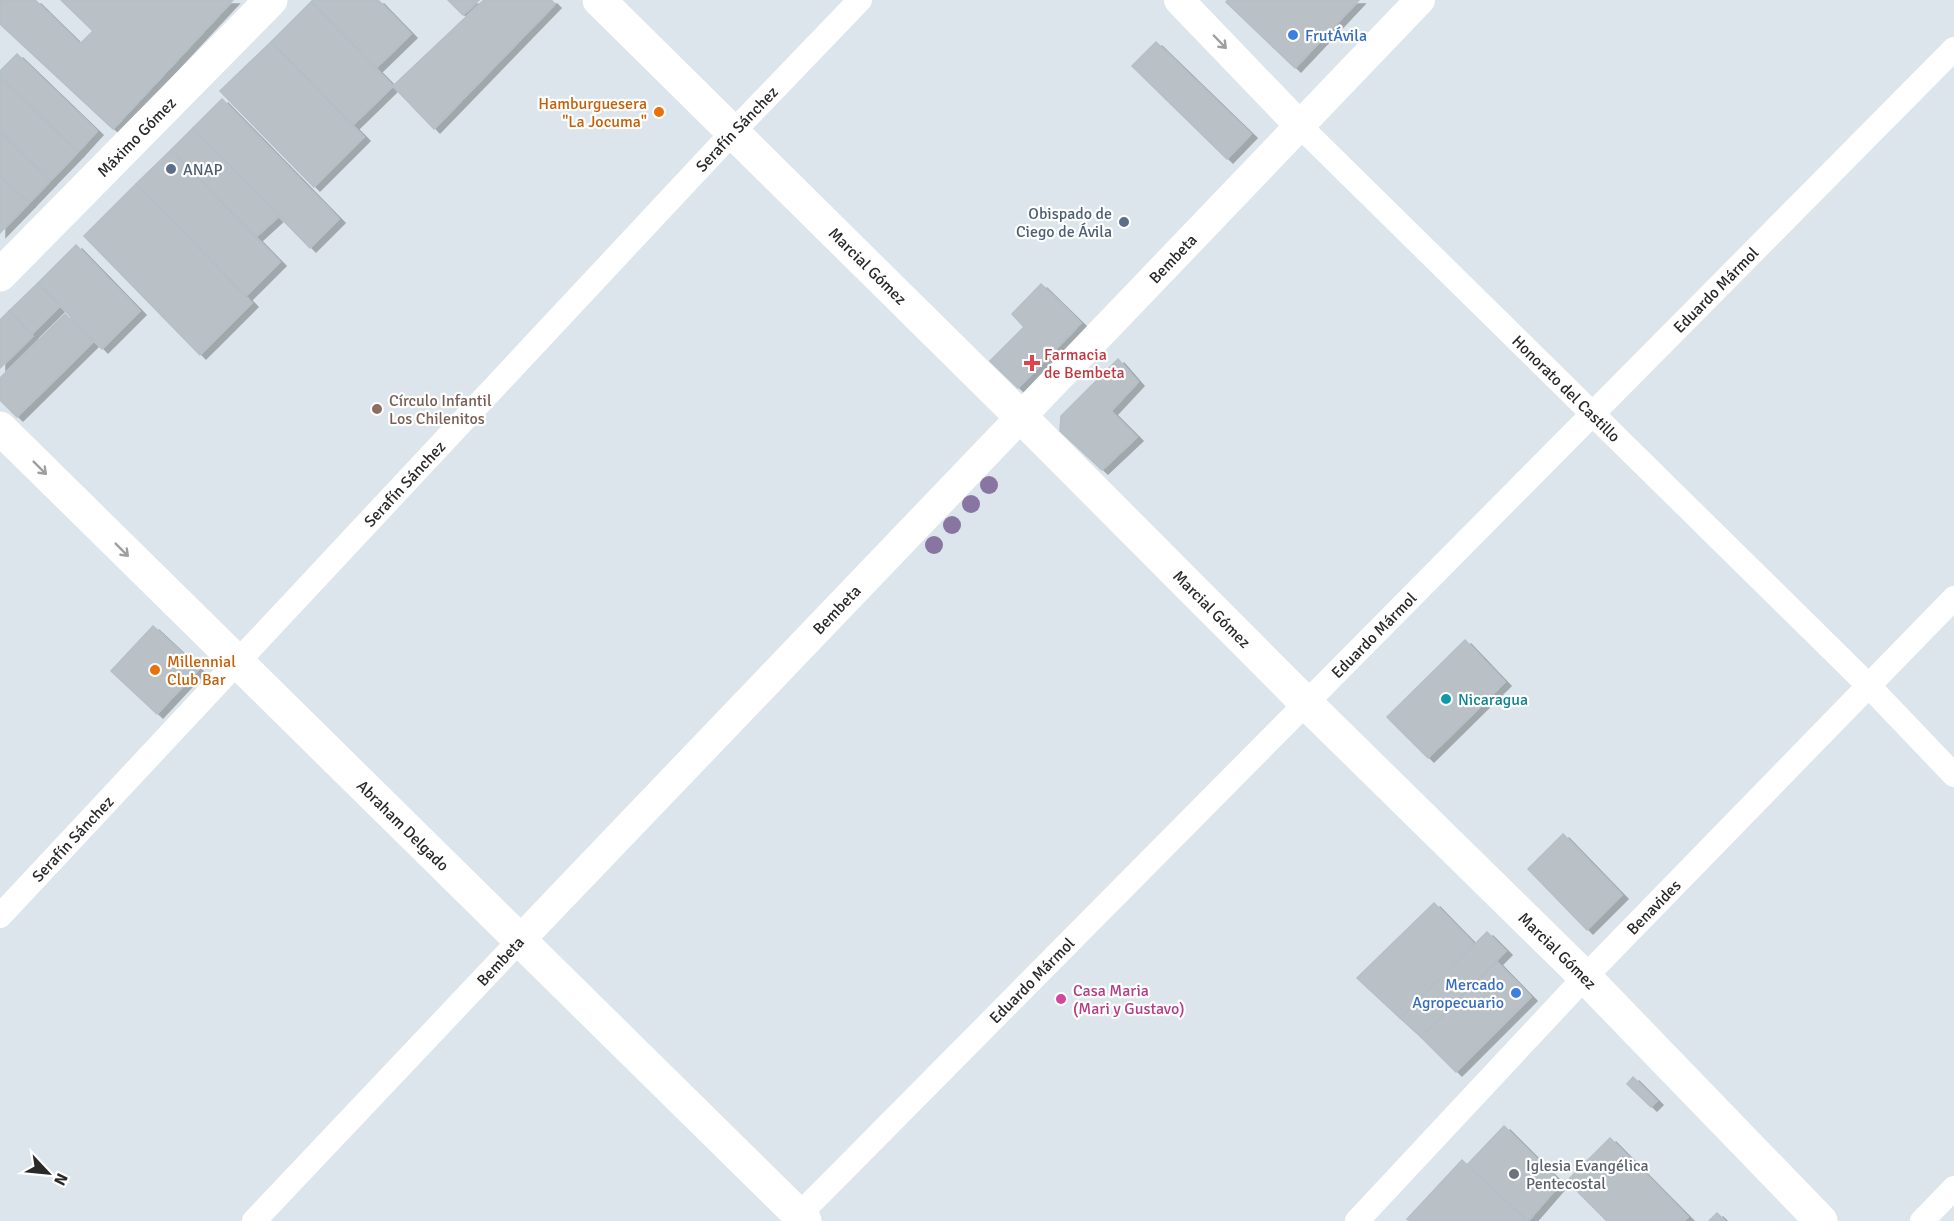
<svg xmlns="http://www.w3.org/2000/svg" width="1954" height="1221" viewBox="0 0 1954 1221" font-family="Signika,sans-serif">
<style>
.building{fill:#bac1c6;stroke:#b4bfc6;stroke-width:1.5;filter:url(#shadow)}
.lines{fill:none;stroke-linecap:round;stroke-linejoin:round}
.minor{stroke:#fff;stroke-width:24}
.tertiary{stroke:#fff;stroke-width:30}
.secondary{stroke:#fff;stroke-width:33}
.tree{fill:#8875a1}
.oneway{stroke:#9f9f9f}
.shop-dot{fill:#3f7fe0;stroke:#fff;stroke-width:2}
.food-dot{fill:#e8710a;stroke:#fff;stroke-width:2}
.service-dot{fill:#5c6f8a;stroke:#fff;stroke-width:2}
.health-dot{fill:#e0444e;stroke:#fff;stroke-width:2}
.education-dot{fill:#8d6e63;stroke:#fff;stroke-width:2}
.culture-dot{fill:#0f9aa8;stroke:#fff;stroke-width:2}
.hotel-dot{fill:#d1479c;stroke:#fff;stroke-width:2}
.worship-dot{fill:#6b7280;stroke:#fff;stroke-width:2}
.labels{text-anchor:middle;stroke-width:4.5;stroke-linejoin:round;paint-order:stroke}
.shop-label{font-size:16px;fill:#366cbe;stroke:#fff;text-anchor:start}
.food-label{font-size:16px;fill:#c56008;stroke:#fff;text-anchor:end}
.street-label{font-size:16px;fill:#292929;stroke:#fff}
.service-label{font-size:16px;fill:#4e5e75;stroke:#fff;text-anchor:start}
.health-label{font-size:16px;fill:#be3a42;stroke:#fff;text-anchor:start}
.education-label{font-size:16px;fill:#785e54;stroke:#fff;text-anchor:start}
.culture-label{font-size:16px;fill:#0d838f;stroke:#fff;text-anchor:start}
.hotel-label{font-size:16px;fill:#b23c85;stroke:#fff;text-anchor:start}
.worship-label{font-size:16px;fill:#5b616d;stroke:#fff;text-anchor:start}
</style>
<defs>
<filter id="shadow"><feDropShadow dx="6" dy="4" stdDeviation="0" flood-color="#0004"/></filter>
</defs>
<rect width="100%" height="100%" fill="#dbe5eb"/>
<g class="building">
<polygon points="0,0 35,0 80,44 93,31 61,0 233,0 113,129 0,24"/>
<polygon points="313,0 378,0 411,34 376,68 311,2"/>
<polygon points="448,0 479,0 463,15"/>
<polygon points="484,0 551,0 555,4 434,129 393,86"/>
<polygon points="1228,0 1359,0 1295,68 1226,2"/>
<polygon points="311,2 393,86 353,125 271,42"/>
<polygon points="271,42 364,137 314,187 220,91"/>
<polygon points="1156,42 1251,134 1227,159 1132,66"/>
<polygon points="17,54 97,131 78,152 0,77 0,71"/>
<polygon points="0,77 78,152 50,181 0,132"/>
<polygon points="222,99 339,219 310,248 193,128"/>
<polygon points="193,128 279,216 256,237 171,150"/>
<polygon points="0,132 50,181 29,203 0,176"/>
<polygon points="171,150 280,262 246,296 136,184"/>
<polygon points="0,176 29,203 0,233"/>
<polygon points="136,184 252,303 200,355 84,236"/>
<polygon points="76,245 140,311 102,349 38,283"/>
<polygon points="38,283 60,306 32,334 9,311"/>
<polygon points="1041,284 1081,323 1018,388 990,361 1024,327 1012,314"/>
<polygon points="9,311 33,336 0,368 0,320"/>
<polygon points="65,314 93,342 17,417 0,400 0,378"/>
<polygon points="1118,359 1138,382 1111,411 1137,437 1102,470 1060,431 1061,416"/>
<polygon points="153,626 199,669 157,714 111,671"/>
<polygon points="1465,640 1505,682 1428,758 1387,717"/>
<polygon points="1563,834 1622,895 1587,930 1528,869"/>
<polygon points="1434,903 1475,945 1400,1018 1357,978"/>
<polygon points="1487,932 1506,951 1421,1037 1400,1018"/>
<polygon points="1497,962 1531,997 1456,1072 1421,1037"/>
<polygon points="1633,1077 1657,1101 1651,1107 1627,1084"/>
<polygon points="1504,1126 1561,1183 1528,1221 1467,1165"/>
<polygon points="1610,1138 1688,1217 1684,1221 1607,1221 1567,1181"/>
<polygon points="1462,1160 1467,1165 1527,1221 1410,1221 1407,1219"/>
<polygon points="1717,1213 1725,1221 1709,1221"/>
</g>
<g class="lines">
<g class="minor">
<path id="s1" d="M 1300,126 L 1868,685 L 1954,775"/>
<path id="s2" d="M 0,916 L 733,132 L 860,0"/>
<polyline points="254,1221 519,941"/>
<path id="s3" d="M 793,1221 L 1954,49"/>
<path id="s4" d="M 1357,1221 L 1585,977 L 1954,598"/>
<polyline points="1922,1221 1954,1188"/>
</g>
<g class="tertiary">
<polyline points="1179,0 1300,126"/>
<path id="s5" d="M 519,941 L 1420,0"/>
</g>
<g class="secondary">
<path id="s6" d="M 599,0 L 1021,417 L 1307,704 L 1585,977 L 1821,1221"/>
<path id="s7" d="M 0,275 L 271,0"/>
<path id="s8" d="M 0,428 L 805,1221"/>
</g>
</g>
<g class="tree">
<circle cx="989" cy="485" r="9"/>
<circle cx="971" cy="504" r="9"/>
<circle cx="952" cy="525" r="9"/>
<circle cx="934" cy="545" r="9"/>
</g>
<defs><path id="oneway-shaft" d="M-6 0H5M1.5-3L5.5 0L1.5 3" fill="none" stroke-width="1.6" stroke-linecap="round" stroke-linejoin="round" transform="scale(1.5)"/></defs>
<g class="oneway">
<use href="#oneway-shaft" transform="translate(1220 42) rotate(46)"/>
<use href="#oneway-shaft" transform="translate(40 468) rotate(45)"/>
<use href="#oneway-shaft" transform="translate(122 550) rotate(45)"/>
</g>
<g class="shop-dot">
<circle cx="1293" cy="35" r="6"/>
<circle cx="1516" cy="993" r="6"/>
</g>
<g class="food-dot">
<circle cx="659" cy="112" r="6"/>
<circle cx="155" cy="670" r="6"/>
</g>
<g class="service-dot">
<circle cx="171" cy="169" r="6"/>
<circle cx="1124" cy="222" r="6"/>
</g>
<path class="health-dot" d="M1029 354h6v6h6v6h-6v6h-6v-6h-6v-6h6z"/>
<circle class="education-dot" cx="377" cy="409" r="6"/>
<circle class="culture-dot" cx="1446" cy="699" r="6"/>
<circle class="hotel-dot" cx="1061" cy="999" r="6"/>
<circle class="worship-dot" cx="1514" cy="1174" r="6"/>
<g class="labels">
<g class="shop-label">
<text x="1305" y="41">FrutÁvila</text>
<text x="1504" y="990" text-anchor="end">Mercado<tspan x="1504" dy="18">Agropecuario</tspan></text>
</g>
<g class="food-label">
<text x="647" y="109">Hamburguesera<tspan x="647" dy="18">"La Jocuma"</tspan></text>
<text x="167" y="667" text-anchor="start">Millennial<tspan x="167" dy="18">Club Bar</tspan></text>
</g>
<g class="street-label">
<text dy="6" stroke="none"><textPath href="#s2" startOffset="1078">Serafín Sánchez</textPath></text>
<text dy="6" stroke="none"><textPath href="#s7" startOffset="194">Máximo Gómez</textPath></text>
<text dy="6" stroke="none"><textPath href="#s5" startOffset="945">Bembeta</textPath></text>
<text dy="6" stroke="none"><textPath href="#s6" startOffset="378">Marcial Gómez</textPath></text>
<text dy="6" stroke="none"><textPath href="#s3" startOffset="1311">Eduardo Mármol</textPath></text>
<text dy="6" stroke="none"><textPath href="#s1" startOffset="374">Honorato del Castillo</textPath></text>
<text dy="6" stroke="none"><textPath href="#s2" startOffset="592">Serafín Sánchez</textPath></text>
<text dy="6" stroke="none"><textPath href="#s6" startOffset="864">Marcial Gómez</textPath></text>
<text dy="6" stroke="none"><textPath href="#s5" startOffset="459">Bembeta</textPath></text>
<text dy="6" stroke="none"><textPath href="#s3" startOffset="825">Eduardo Mármol</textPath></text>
<text dy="6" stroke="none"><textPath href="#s8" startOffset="566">Abraham Delgado</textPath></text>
<text dy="6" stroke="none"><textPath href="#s2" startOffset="106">Serafín Sánchez</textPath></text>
<text dy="6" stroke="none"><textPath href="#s4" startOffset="432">Benavides</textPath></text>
<text dy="6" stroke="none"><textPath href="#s6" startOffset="1350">Marcial Gómez</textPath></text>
<text transform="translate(500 961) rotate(-47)" y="6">Bembeta</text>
<text dy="6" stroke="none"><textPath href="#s3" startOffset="339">Eduardo Mármol</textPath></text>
</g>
<g class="service-label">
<text x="183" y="175">ANAP</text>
<text x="1112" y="219" text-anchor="end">Obispado de<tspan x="1112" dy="18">Ciego de Ávila</tspan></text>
</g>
<g class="health-label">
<text x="1044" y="360">Farmacia<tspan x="1044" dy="18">de Bembeta</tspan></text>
</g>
<g class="education-label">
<text x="389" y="406">Círculo Infantil<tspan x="389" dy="18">Los Chilenitos</tspan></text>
</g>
<g class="culture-label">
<text x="1458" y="705">Nicaragua</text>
</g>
<g class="hotel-label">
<text x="1073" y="996">Casa Maria<tspan x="1073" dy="18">(Mari y Gustavo)</tspan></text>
</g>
<g class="worship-label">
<text x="1526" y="1171">Iglesia Evangélica<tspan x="1526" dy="18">Pentecostal</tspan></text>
</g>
</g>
<g transform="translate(48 1173) rotate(116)" stroke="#ffffff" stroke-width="4.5" paint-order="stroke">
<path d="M0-4.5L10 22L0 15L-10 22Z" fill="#292929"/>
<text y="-9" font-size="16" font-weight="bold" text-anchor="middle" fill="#292929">N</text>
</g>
</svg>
